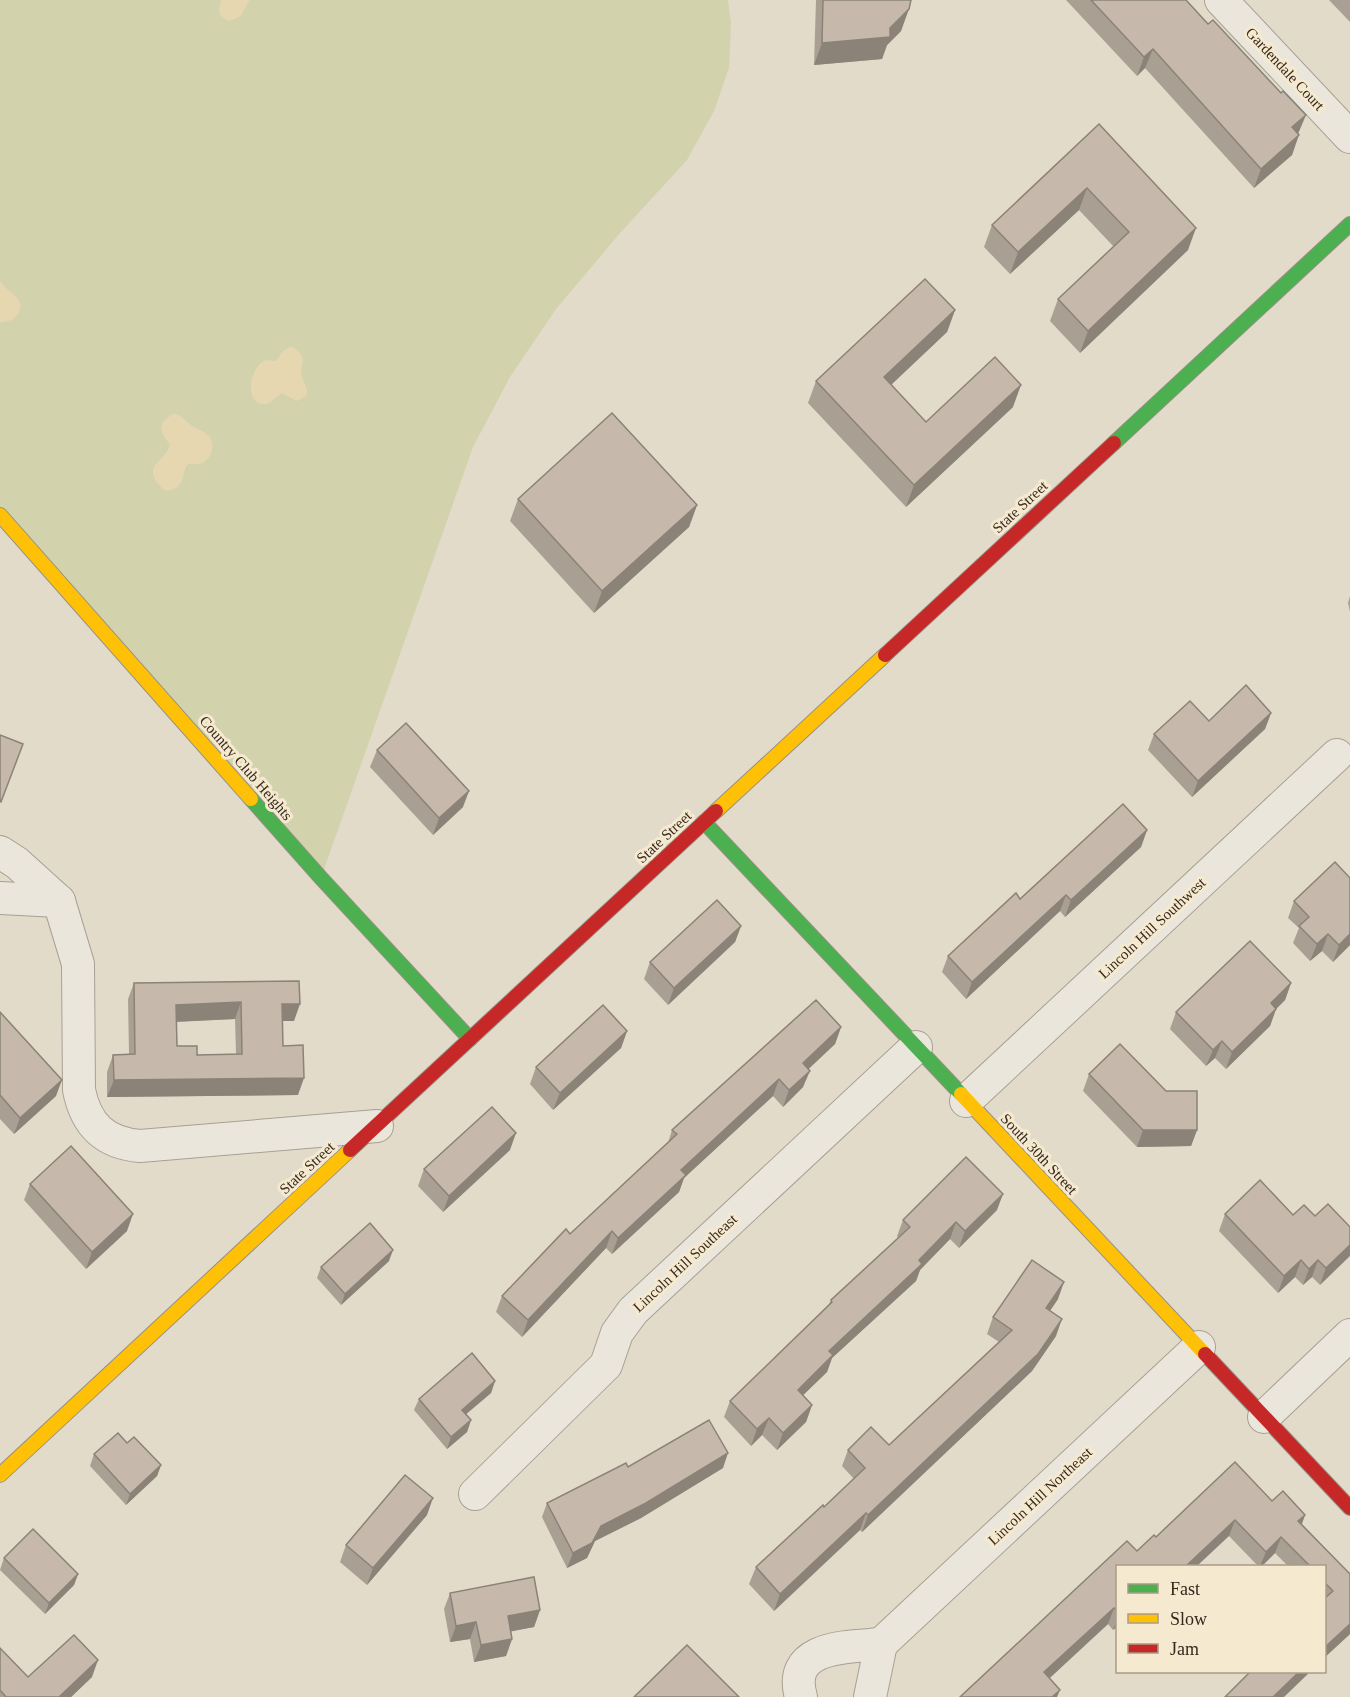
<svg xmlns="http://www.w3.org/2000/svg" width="1350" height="1697" viewBox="0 0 1350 1697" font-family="'Times New Roman',serif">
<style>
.green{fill:#d2d2ad}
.sand{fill:#e6d7b1}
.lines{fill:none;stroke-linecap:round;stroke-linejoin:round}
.street-casing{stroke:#a7a094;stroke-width:34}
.fast-casing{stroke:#979084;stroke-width:16}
.slow-casing{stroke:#979084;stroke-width:16}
.jam-casing{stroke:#979084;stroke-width:16}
.street{stroke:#eae6dc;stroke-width:32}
.fast{stroke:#4caf50;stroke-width:14}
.slow{stroke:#ffc107;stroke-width:14}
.jam{stroke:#c62828;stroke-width:14}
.wall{fill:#aa9f93;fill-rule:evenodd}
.shaded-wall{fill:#8b8278}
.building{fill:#c6b9ab;stroke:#8b8278;stroke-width:1.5;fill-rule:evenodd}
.labels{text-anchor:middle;stroke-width:6;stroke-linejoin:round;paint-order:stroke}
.street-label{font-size:15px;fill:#36281d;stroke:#f5e9d0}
</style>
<rect width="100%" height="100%" fill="#e2dbca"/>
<polygon class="green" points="0,0 728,0 731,23 729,68 714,111 687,160 621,232 556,309 510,377 473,447 321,878 0,515"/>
<g class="sand">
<path d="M 222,0 L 249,0 L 249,1 L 241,16 L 230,21 C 218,18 217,10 222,0 Z"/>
<path d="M 0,281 C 7,293 29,299 17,315 C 13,321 7,322 0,322 Z"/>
<path d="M 291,346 C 311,358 298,365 302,377 C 304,385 309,387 306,396 L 297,401 L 282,393 C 277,396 272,403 266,404 C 246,407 246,371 265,360 L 276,361 L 283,351 Z"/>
<path d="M 173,414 C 182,414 185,421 192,426 C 197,430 204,431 208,435 C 216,443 212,459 202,463 C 197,465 192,464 188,464 C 182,471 185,479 179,485 C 176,488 171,491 166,490 C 162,489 159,485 156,481 C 145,465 167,458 170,445 C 161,431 155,425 173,414 Z"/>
</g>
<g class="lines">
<defs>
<g id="street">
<polyline points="1221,0 1350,137"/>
<path d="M 0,852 L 17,863 L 59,901 L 78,964 L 79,1090 C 86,1125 104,1143 140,1146 L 377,1126"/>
<polyline points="0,898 59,901"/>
<polyline points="966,1101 1337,755"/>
<polyline points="1264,1417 1350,1335"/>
<polyline points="475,1494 606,1365 617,1333 633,1311 916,1047"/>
<polyline points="881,1644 1199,1347"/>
<path d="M 801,1697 C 786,1645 848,1647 881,1644 L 870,1697"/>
</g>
<g id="fast">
<polyline points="1114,443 1350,224"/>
<polyline points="251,799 321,878 470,1039"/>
<polyline points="704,822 961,1094"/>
</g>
<g id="slow">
<polyline points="0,515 251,799"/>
<polyline points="716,811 885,655"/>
<polyline points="961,1094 1205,1354"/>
<polyline points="0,1475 350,1150"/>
</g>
<g id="jam">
<polyline points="885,655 1114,443"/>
<polyline points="350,1150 716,811"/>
<polyline points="1205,1354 1350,1508"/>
</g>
</defs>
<use href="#street" class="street-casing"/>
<use href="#fast" class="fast-casing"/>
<use href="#slow" class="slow-casing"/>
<use href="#jam" class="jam-casing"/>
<use href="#street" class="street"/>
<use href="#fast" class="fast"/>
<use href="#slow" class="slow"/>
<use href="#jam" class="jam"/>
</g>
<g class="wall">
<polygon points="816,0 911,0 901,31 887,45 882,59 814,65"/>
<polygon points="1066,0 1186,0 1298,134 1292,155 1254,188 1145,68 1137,76"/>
<polygon points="1329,0 1350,0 1350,22"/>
<polygon points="1099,124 1188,250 1080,353 1050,321 1058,299 1114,247 1079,210 1010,274 984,247 992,225"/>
<polygon points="955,310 947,332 891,385 926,422 1013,407 906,507 808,403 816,381"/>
<polygon points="518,499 697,505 689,527 594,613 510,521"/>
<polygon points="1350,596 1350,612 1348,603"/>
<polygon points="1271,713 1265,729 1192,797 1148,750 1154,734 1209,721"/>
<polygon points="377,750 463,807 433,835 370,767"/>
<polygon points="1147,830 1141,847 1065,917 1060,911 966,999 942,972 948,956 1020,899"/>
<polygon points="1294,901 1350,945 1333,962 1322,951 1310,961 1293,943 1299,928 1288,918"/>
<polygon points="741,926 735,942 668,1005 644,979 650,962"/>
<path d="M 299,981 L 294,1021 L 282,1021 L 283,1046 L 298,1095 L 107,1097 L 107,1072 L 113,1055 L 129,1054 L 128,999 L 134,983 ZM 235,1019 L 236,1054 L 197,1055 L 177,1046 L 176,1022 Z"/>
<polygon points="1291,983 1285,1000 1276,1009 1270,1026 1226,1069 1215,1058 1206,1066 1170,1029 1176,1012"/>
<polygon points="0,1012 56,1096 14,1134 0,1119"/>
<polygon points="841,1027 835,1044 808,1069 803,1087 783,1107 773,1096 684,1178 679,1192 612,1254 606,1248 522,1337 496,1312 502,1296 668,1143 672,1130"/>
<polygon points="627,1031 621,1048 553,1110 530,1084 536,1067"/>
<polygon points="1089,1074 1197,1130 1191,1146 1137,1147 1083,1091"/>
<polygon points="510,1150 443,1212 418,1186 424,1169"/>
<polygon points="30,1184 127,1231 86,1269 24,1200"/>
<polygon points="997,1210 959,1248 950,1239 920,1270 916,1281 832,1358 827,1372 803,1395 812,1405 806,1422 777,1450 762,1435 751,1446 724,1417 730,1401 828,1306 831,1300 898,1238 897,1236 903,1220"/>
<polygon points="1225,1214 1315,1216 1350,1227 1320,1285 1312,1277 1303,1285 1295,1277 1278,1293 1219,1231"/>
<polygon points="389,1261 341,1305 317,1278 321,1267"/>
<polygon points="1058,1299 1050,1311 1056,1336 1032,1371 862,1532 860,1530 774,1611 749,1584 756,1567 824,1507 854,1479 842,1466 848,1450 889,1445 999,1342 987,1334 993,1317"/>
<polygon points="495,1381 491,1393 466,1414 471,1420 467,1432 447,1449 414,1410 419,1399"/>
<polygon points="127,1443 161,1465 157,1476 126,1505 90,1466 94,1454"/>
<polygon points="628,1467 723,1468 641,1518 595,1541 587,1558 567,1568 542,1517 547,1503"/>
<polygon points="1272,1501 1305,1515 1302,1524 1350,1574 1350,1634 1324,1658 1324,1566 1288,1566 1275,1553 1262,1566 1258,1566 1229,1536 1118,1566 1118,1626 1113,1630 1108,1624 1049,1678 960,1697 1137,1551 1156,1537"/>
<polygon points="427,1515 367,1585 340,1562 346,1545"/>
<polygon points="4,1558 78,1574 74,1585 45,1614 0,1570"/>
<polygon points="450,1593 540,1610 534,1627 511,1631 512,1639 506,1656 474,1662 470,1639 450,1642 444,1609"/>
<polygon points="0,1648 28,1677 92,1677 71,1697 0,1697"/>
</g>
<g class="shaded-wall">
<polygon points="909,9 901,31 887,45 882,59 814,65 822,43 890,28"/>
<polygon points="1153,49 1145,68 1137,76 1144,57"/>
<polygon points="1306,115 1298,134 1292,127"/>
<polygon points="1299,135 1292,155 1254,188 1261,169"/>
<polygon points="1087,188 1079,210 1010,274 1018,252"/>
<polygon points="1196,228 1188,250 1080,353 1088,331"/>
<polygon points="955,310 947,332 876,399 884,377"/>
<polygon points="1021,385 1013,407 906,507 914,485"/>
<polygon points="697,505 689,527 594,613 602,591"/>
<polygon points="1271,713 1265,729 1192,797 1198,781"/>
<polygon points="469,791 463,807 433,835 439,818"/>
<polygon points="1147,830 1141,847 1065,917 1071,900"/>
<polygon points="1066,895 1060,911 966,999 972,982"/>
<polygon points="741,926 735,942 668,1005 674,988"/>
<polygon points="1328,934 1322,951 1310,961 1317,944"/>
<polygon points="1350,934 1350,945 1333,962 1339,945"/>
<polygon points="1291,983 1285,1000 1265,1020 1271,1003"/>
<polygon points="241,1002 235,1019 170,1022 176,1005"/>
<polygon points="282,1004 300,1004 294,1021 276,1021"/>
<polygon points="1276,1009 1270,1026 1226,1069 1232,1052"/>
<polygon points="841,1027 835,1044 797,1080 803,1063"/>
<polygon points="627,1031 621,1048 553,1110 560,1093"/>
<polygon points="1222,1041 1215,1058 1206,1066 1213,1050"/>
<polygon points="810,1071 803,1087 783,1107 789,1090"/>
<polygon points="304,1078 298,1095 107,1097 114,1080"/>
<polygon points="779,1079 773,1096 684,1178 679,1192 612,1254 618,1238 681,1170"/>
<polygon points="62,1080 56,1096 14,1134 20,1118"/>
<polygon points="1143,1130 1197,1130 1191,1146 1137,1147"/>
<polygon points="516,1133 510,1150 443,1212 449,1196"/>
<polygon points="1003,1194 997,1210 959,1248 965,1231"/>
<polygon points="133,1214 127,1231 86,1269 92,1252"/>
<polygon points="956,1222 950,1239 920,1270 916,1281 832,1358 827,1372 792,1406 798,1390 829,1351"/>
<polygon points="612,1231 606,1248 522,1337 528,1320"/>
<polygon points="1350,1245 1350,1256 1320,1285 1326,1268"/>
<polygon points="393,1250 389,1261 341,1305 345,1294"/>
<polygon points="1301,1260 1295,1277 1278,1293 1284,1276"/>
<polygon points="1318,1260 1312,1277 1303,1285 1309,1269"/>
<polygon points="1064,1282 1058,1299 1040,1325 1046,1308"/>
<polygon points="1062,1319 1056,1336 1032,1371 862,1532 868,1515"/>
<polygon points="495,1381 491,1393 458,1421 462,1410"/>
<polygon points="812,1405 806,1422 777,1450 783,1433"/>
<polygon points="769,1418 762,1435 751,1446 757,1429"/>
<polygon points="471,1420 467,1432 447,1449 451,1437"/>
<polygon points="728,1453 723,1468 641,1518 595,1541 587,1558 567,1568 573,1553 601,1526"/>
<polygon points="161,1465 157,1476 126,1505 130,1494"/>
<polygon points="433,1498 427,1515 367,1585 373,1568"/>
<polygon points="866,1513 860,1530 774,1611 780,1594"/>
<polygon points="1305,1515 1299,1531 1298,1521"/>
<polygon points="1235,1520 1229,1536 1197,1566 1186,1566"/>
<polygon points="1281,1537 1275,1553 1262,1566 1260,1566 1266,1552"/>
<polygon points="78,1574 74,1585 45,1614 49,1603"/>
<polygon points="1114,1608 1108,1624 1038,1689 1044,1672"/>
<polygon points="540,1610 534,1627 502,1633 508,1616"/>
<polygon points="1118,1618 1118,1626 1113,1630"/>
<polygon points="476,1622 470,1639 450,1642 456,1626"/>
<polygon points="1350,1624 1350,1634 1324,1658 1324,1648"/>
<polygon points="512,1639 506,1656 474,1662 481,1645"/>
<polygon points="98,1660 92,1677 71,1697 59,1697"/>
<polygon points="1300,1671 1311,1671 1284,1697 1273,1697"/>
<polygon points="1060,1690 1057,1697 1052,1697"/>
</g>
<g class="building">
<polygon points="823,0 911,0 909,9 890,28 890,37 822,43"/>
<polygon points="1091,0 1186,0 1208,24 1213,20 1281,93 1283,91 1306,115 1292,127 1299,135 1261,169 1153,49 1144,57"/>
<polygon points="1099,124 1196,228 1088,331 1058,299 1129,232 1087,188 1018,252 992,225"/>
<polygon points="925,279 955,310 884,377 926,422 995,357 1021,385 914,485 816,381"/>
<polygon points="612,413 697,505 602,591 518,499"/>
<polygon points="1246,685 1271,713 1198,781 1154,734 1190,701 1209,721"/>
<polygon points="406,723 469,791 439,818 377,750"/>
<polygon points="0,735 23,744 1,802 0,801"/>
<polygon points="1123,804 1147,830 1071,900 1066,895 972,982 948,956 1016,893 1020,899"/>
<polygon points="1335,862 1350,878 1350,934 1339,945 1328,934 1317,944 1299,926 1309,917 1294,901"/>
<polygon points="717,900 741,926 674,988 650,962"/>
<polygon points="1250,941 1291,983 1271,1003 1276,1009 1232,1052 1222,1041 1213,1050 1176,1012"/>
<path d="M 299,981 L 300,1004 L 282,1004 L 283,1046 L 303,1045 L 304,1078 L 114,1080 L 113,1055 L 135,1054 L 134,983 ZM 241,1002 L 242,1054 L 197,1055 L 197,1046 L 177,1046 L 176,1005 Z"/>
<polygon points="816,1000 841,1027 803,1063 810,1071 789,1090 779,1079 681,1170 686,1175 618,1238 612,1231 528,1320 502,1296 566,1229 570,1234 677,1134 672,1130"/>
<polygon points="603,1005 627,1031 560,1093 536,1067"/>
<polygon points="0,1012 62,1080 20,1118 0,1095"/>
<polygon points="1120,1044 1166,1091 1197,1091 1197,1130 1143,1130 1089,1074"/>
<polygon points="492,1107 516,1133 449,1196 424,1169"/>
<polygon points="71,1146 133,1214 92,1252 30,1184"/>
<polygon points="966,1157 1003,1194 965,1231 956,1222 919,1260 922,1264 829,1351 833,1355 798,1390 812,1405 783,1433 769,1418 757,1429 730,1401 832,1302 831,1300 910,1227 903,1220"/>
<polygon points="1260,1180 1293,1215 1304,1205 1315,1216 1328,1204 1350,1227 1350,1245 1326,1268 1318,1260 1309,1269 1301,1260 1284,1276 1225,1214"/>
<polygon points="370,1223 393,1250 345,1294 321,1267"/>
<polygon points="1032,1260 1064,1282 1046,1308 1062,1319 1038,1354 868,1515 866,1513 780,1594 756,1567 823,1505 824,1507 865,1468 848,1450 871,1427 889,1445 1012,1330 993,1317"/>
<polygon points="472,1353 495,1381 462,1410 471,1420 451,1437 419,1399"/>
<polygon points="709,1420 728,1453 646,1503 601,1526 592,1543 573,1553 547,1503 626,1463 628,1467"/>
<polygon points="118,1433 127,1443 134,1437 161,1465 130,1494 94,1454"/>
<polygon points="1235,1462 1272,1501 1283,1491 1305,1515 1298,1521 1350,1574 1350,1624 1324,1648 1324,1599 1333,1591 1324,1582 1324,1566 1310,1566 1281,1537 1266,1552 1235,1520 1186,1566 1118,1566 1118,1611 1114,1608 1044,1672 1060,1690 1052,1697 960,1697 1127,1541 1137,1551 1154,1535 1156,1537"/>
<polygon points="405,1475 433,1498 373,1568 346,1545"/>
<polygon points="33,1529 78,1574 49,1603 4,1558"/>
<polygon points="534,1577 540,1610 508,1616 512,1639 481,1645 476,1622 456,1626 450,1593"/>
<polygon points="74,1635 98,1660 59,1697 6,1697 0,1690 0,1648 28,1677"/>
<polygon points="687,1645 739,1697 634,1697"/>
<polygon points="1251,1671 1300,1671 1273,1697 1225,1697"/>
</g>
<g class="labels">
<g class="street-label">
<text transform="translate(1285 69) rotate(47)" y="5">Gardendale Court</text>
<text transform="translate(1020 507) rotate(-43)" y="5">State Street</text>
<text transform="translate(246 768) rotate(49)" y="5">Country Club Heights</text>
<text transform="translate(664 837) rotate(-43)" y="5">State Street</text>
<text transform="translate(1152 928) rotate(-43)" y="5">Lincoln Hill Southwest</text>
<text transform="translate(1039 1154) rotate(47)" y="5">South 30th Street</text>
<text transform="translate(307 1168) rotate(-43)" y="5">State Street</text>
<text transform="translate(685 1263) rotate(-43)" y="5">Lincoln Hill Southeast</text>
<text transform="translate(1040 1496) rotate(-43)" y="5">Lincoln Hill Northeast</text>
</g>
</g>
<rect x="1116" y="1565" width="210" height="108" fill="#f5e9d0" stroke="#a99c88" stroke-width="1.5"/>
<rect x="1128" y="1584" width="30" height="9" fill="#4caf50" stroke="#a99c88" stroke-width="1.5"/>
<text x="1170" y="1595" font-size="18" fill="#36281d">Fast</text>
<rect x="1128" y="1614" width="30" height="9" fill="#ffc107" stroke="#a99c88" stroke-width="1.5"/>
<text x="1170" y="1625" font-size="18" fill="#36281d">Slow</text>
<rect x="1128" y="1644" width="30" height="9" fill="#c62828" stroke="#a99c88" stroke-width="1.5"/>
<text x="1170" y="1655" font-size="18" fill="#36281d">Jam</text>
</svg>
